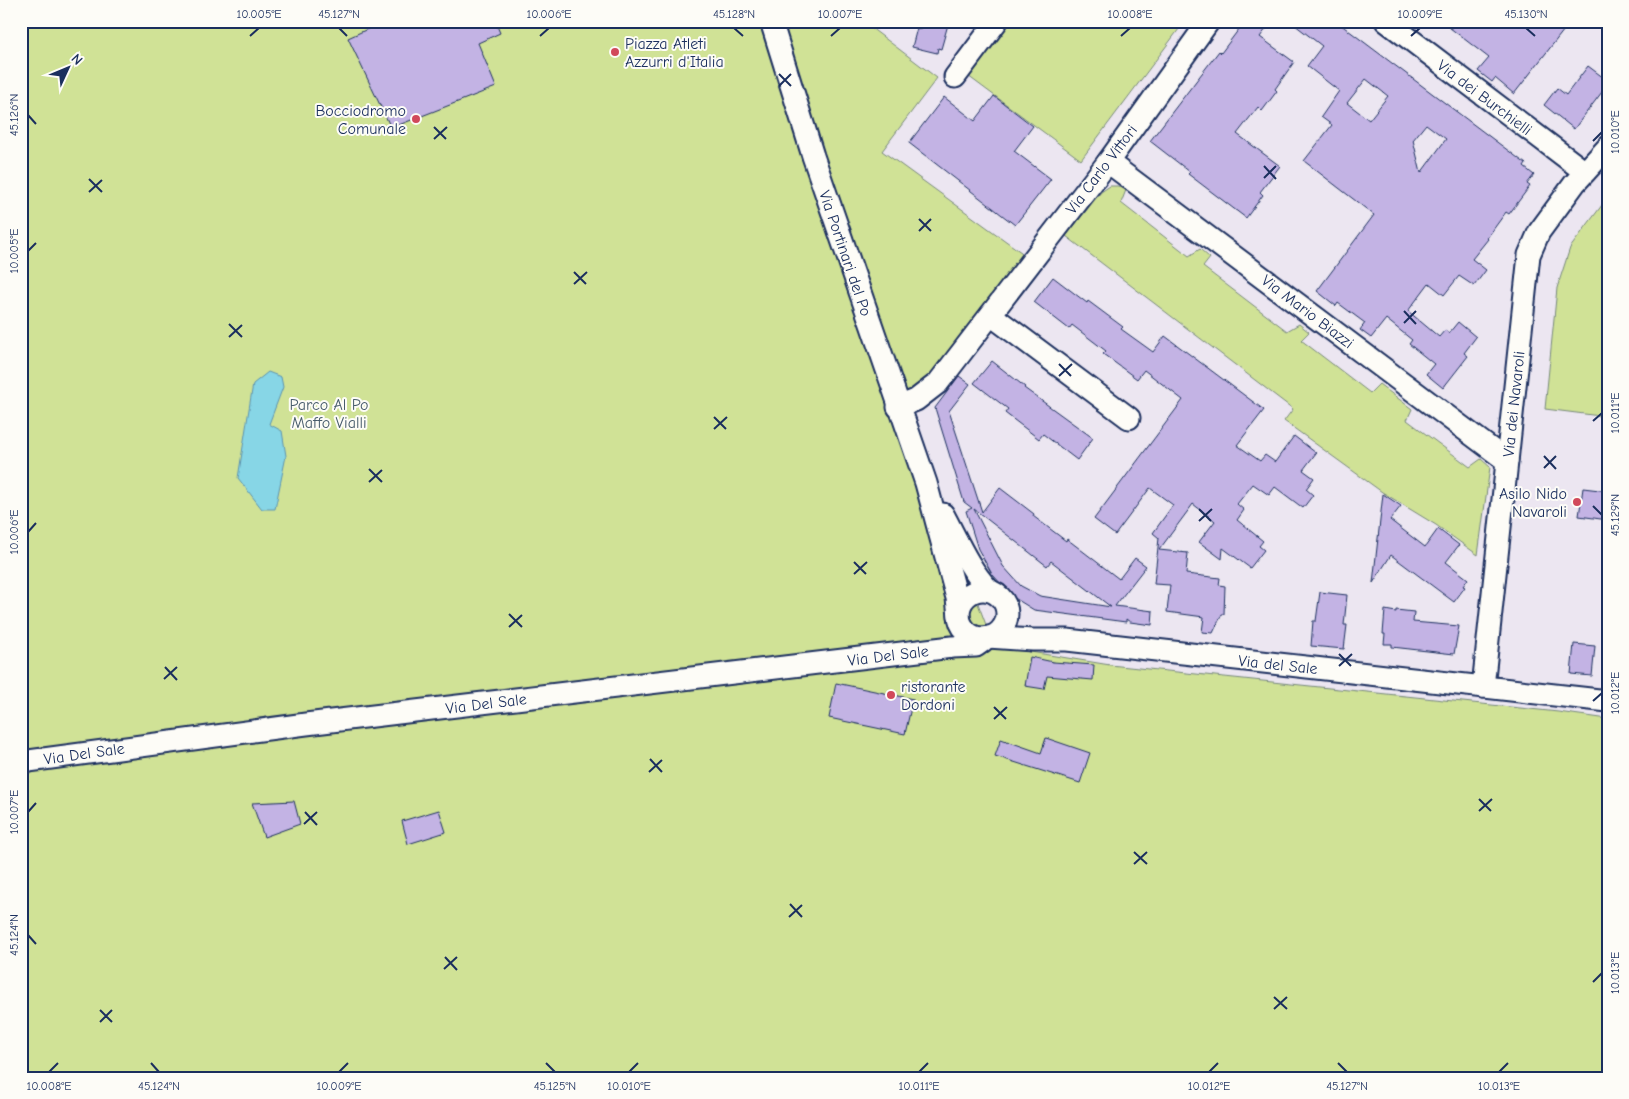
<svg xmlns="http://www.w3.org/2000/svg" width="1629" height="1099" viewBox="0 0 1629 1099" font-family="'Comic Neue',sans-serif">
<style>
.green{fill:#d0e296;stroke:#76887a}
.water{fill:#87d6e6;stroke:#5c93b0}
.building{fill:#c3b3e4;stroke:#1b2f5e;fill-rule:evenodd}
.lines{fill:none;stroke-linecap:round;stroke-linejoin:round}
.minor-casing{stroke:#1b2f5e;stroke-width:25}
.minor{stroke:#fdfcf7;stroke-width:21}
.ticks{fill:none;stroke:#1b2f5e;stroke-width:2}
.poi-dot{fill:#d1495b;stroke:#fdfcf7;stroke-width:2}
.labels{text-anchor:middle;stroke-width:4;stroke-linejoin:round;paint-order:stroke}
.poi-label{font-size:16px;fill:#1b2f5e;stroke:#fdfcf7;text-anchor:start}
.street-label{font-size:16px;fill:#1b2f5e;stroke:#fdfcf7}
.park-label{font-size:16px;fill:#485c6c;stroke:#fdfcf7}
.neatline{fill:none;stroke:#1b2f5e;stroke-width:2}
.ticks-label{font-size:12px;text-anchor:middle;fill:#1b2f5e}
</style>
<rect width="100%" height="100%" fill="#ece6f1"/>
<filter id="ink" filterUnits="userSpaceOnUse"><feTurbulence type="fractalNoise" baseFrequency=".02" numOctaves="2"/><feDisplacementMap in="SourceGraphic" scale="10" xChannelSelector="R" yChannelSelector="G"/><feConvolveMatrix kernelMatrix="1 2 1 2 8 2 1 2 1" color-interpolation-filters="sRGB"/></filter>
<g filter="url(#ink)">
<g class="green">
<polygon points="21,21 862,21 937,78 882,151 1025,255 904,407 994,646 1110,665 1558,712 1608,719 1608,1078 21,1078"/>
<polygon points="1009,21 1185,21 1081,160 968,76"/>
<polygon points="1110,186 1118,186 1126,190 1121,203 1189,256 1200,249 1210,258 1203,267 1287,331 1299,324 1309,332 1301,340 1370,393 1379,384 1412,409 1407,420 1470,467 1481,459 1490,467 1478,555 1436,525 1382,492 1284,421 1293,409 1066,236 1101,192"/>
<polygon points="1608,197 1608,417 1545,409 1557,288 1570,248"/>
</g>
<polygon class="water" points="268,372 281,377 283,387 269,424 282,431 286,456 275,509 262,509 238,478 253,384"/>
<g class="building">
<polygon points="385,21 495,21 500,33 478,43 496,87 391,128 348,38"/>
<polygon points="922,21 949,21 941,49 938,48 937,53 912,47 917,28 920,29"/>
<polygon points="1245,21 1272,21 1260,37 1294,62 1275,89 1277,91 1262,111 1258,107 1237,134 1280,166 1260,192 1263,195 1246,218 1188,174 1190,172 1150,141 1219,51 1221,53"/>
<path d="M 1290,21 L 1336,21 L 1526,164 L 1524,167 L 1534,175 L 1527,184 L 1530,186 L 1509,214 L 1506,212 L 1487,238 L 1488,239 L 1472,259 L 1486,270 L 1474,286 L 1459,276 L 1444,295 L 1429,283 L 1408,311 L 1439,337 L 1445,330 L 1449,333 L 1458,322 L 1476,337 L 1464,353 L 1468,356 L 1443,388 L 1426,374 L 1434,364 L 1409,344 L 1412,340 L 1386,319 L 1371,338 L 1360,330 L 1365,323 L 1338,303 L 1336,306 L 1317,291 L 1374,215 L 1304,161 L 1332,125 L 1321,117 L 1339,91 L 1307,66 L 1322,46 ZM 1366,79 L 1388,96 L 1369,120 L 1347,103 ZM 1426,124 L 1446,139 L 1421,173 L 1413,140 Z"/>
<polygon points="1441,21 1571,21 1514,94 1495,78 1492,82 1478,71 1489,58"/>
<polygon points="1588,66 1608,81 1608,84 1574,129 1544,105 1557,88 1566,95"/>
<polygon points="994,96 1033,126 1014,151 1051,179 1015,225 909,143 944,97 975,121"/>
<polygon points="1053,277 1087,303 1088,301 1123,327 1121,329 1153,352 1165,336 1264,410 1237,445 1260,461 1265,455 1275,462 1294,436 1316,453 1303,470 1314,478 1306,489 1313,495 1303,508 1275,487 1269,495 1253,484 1237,504 1244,510 1237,520 1263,541 1259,546 1264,550 1250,568 1223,548 1222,559 1199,542 1215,521 1193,504 1159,550 1188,553 1186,574 1220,578 1219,585 1225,586 1224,614 1222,614 1213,633 1202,632 1204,617 1167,612 1170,585 1154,584 1159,538 1153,533 1173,505 1150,488 1115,535 1094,519 1183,400 1144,370 1137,379 1103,354 1106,351 1072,325 1069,329 1034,302"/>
<polygon points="992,361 1025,387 1024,388 1093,438 1077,460 1043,434 1039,439 1005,413 1008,409 974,383"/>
<path d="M 959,376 L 970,384 L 949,411 L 982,512 L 1000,488 L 1034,514 L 1033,516 L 1066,541 L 1067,539 L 1119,579 L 1135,558 L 1146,566 L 1115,606 L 1153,611 L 1152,625 L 1130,622 L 1126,619 L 1126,622 L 1034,610 L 1013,597 L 992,574 L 978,549 L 966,511 L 972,508 L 964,502 L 935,408 ZM 974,509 L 1047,566 L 1051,561 L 1111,607 L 1040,596 L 1021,586 L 1003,566 Z"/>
<polygon points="1583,488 1608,491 1608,520 1579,516"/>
<polygon points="1383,494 1401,506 1390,520 1425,547 1438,529 1459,545 1446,562 1468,579 1463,586 1465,587 1454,602 1391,555 1373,583"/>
<polygon points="1320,592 1347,595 1344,625 1347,625 1344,649 1311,646 1313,621 1316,621"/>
<polygon points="1385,610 1396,612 1396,610 1414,612 1413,622 1459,626 1454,654 1392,647 1392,644 1384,644 1385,634 1383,634"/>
<polygon points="1574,644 1595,646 1592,676 1571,674"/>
<polygon points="1030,657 1053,662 1094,665 1093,680 1047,676 1044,689 1025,686"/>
<polygon points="836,683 913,699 905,734 829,718"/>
<polygon points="1046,738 1090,753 1080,783 995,756 1001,739 1041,753"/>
<polygon points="294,801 300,824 264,837 252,803"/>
<polygon points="439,810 446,832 408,844 402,821"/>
</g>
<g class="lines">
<defs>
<g id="minor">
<polyline points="771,21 813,156 926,483 957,598 959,616"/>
<polyline points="1386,21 1585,172"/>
<polyline points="955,77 997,21"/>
<polyline points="1108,162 1507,461"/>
<polyline points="991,315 1129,418"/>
<polyline points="898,407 916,400 938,383 1108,162 1209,21"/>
<path d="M 943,514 C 957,540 969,569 989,590"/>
<circle cx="983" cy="614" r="24"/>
<polyline points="988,637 1033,640 1067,640 1608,701"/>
<polyline points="1483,687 1529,255 1539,232 1575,183 1608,147"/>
<polyline points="21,762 306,724 952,647 976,646 983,641 981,638"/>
</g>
</defs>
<use href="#minor" class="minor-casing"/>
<use href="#minor" class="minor"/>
</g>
</g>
<path class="ticks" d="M 339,28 L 347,36M 734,28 L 743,36M 1526,28 L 1535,36M 250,36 L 259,28M 540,36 L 549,28M 831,36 L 840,28M 1121,36 L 1130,28M 1411,36 L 1420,28M 779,74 L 791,86M 779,86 L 791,74M 28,115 L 36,124M 434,127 L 446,139M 434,139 L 447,127M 1593,141 L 1602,132M 1264,166 L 1276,179M 1264,178 L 1276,166M 89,179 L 102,192M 89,192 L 102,180M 919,219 L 931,231M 919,231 L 931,219M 28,251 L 36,243M 574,272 L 586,284M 574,284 L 587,272M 1404,311 L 1416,324M 1404,323 L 1416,311M 229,324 L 242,337M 229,337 L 242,325M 1059,364 L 1071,376M 1059,376 L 1072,364M 714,417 L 726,429M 1593,421 L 1602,413M 714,429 L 727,417M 1544,456 L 1556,469M 1544,468 L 1556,456M 369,469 L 382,482M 369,482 L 382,470M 1593,506 L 1602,515M 1199,509 L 1211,521M 1199,521 L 1212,509M 28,532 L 36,523M 854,562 L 866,574M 854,574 L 867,562M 509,614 L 522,627M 509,627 L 522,615M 1339,654 L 1351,666M 1339,666 L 1352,654M 165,667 L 177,680M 164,679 L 177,667M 1593,701 L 1602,693M 994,707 L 1006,719M 994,719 L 1007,707M 650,759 L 662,772M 649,772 L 662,760M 1479,799 L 1491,811M 1479,811 L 1492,799M 28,812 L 36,803M 305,812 L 317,825M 304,824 L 317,812M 1134,852 L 1147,864M 1134,864 L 1147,852M 790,904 L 802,917M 789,917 L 802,905M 28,935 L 36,944M 445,957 L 457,970M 444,969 L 457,957M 1593,982 L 1602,973M 1274,997 L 1287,1009M 1274,1009 L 1287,997M 100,1010 L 112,1022M 100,1022 L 112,1010M 151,1063 L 159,1072M 546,1063 L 555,1072M 1338,1063 L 1347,1072M 49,1072 L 58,1063M 339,1072 L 348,1063M 629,1072 L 638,1063M 919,1072 L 928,1063M 1209,1072 L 1218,1063M 1499,1072 L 1508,1063"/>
<g class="poi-dot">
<circle cx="615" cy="52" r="5"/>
<circle cx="416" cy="119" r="5"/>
<circle cx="1577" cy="502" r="5"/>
<circle cx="891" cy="695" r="5"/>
</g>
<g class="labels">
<g class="poi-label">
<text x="625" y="49">Piazza Atleti<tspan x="625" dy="18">Azzurri d'Italia</tspan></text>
<text x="406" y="116" text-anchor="end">Bocciodromo<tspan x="406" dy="18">Comunale</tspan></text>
<text x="1567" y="499" text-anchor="end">Asilo Nido<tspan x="1567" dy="18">Navaroli</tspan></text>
<text x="901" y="692">ristorante<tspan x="901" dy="18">Dordoni</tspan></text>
</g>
<g class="street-label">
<text transform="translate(1485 97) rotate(37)" y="6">Via dei Burchielli</text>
<text transform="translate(1101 169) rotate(-53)" y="6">Via Carlo Vittori</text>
<text transform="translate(846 253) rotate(71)" y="6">Via Portinari del Po</text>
<text transform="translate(1308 311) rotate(37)" y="6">Via Mario Biazzi</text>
<text transform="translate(1513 404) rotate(-84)" y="6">Via dei Navaroli</text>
<text transform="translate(888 655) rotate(-7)" y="6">Via Del Sale</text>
<text transform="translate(1278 664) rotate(6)" y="6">Via del Sale</text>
<text transform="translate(486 703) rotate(-7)" y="6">Via Del Sale</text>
<text transform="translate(84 753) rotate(-8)" y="6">Via Del Sale</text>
</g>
<g class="park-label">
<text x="329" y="410">Parco Al Po<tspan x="329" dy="18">Maffo Vialli</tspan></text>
</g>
</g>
<rect width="1629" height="1099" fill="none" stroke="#fdfcf7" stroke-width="55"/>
<g transform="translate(68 68) rotate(46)" stroke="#fdfcf7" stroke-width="4" paint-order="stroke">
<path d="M0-4L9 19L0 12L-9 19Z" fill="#1b2f5e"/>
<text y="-8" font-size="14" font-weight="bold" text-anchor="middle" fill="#1b2f5e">N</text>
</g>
<rect x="28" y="28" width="1574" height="1044" class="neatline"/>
<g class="ticks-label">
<text x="259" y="18">10.005°E</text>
<text x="339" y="18">45.127°N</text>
<text x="549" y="18">10.006°E</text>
<text x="734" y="18">45.128°N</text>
<text x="840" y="18">10.007°E</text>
<text x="1130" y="18">10.008°E</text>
<text x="1420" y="18">10.009°E</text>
<text x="1526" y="18">45.130°N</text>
<text transform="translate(14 115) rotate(-90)" y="4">45.126°N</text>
<text transform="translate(1615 132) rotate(-90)" y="4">10.010°E</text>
<text transform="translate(14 251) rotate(-90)" y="4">10.005°E</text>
<text transform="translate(1615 413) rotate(-90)" y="4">10.011°E</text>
<text transform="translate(1615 515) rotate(-90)" y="4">45.129°N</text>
<text transform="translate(14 532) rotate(-90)" y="4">10.006°E</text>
<text transform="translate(1615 693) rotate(-90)" y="4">10.012°E</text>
<text transform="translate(14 812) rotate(-90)" y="4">10.007°E</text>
<text transform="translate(14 935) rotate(-90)" y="4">45.124°N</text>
<text transform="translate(1615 973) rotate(-90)" y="4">10.013°E</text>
<text x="49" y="1090">10.008°E</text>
<text x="159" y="1090">45.124°N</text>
<text x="339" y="1090">10.009°E</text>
<text x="555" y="1090">45.125°N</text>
<text x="629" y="1090">10.010°E</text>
<text x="919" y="1090">10.011°E</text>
<text x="1209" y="1090">10.012°E</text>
<text x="1347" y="1090">45.127°N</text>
<text x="1499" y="1090">10.013°E</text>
</g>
</svg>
